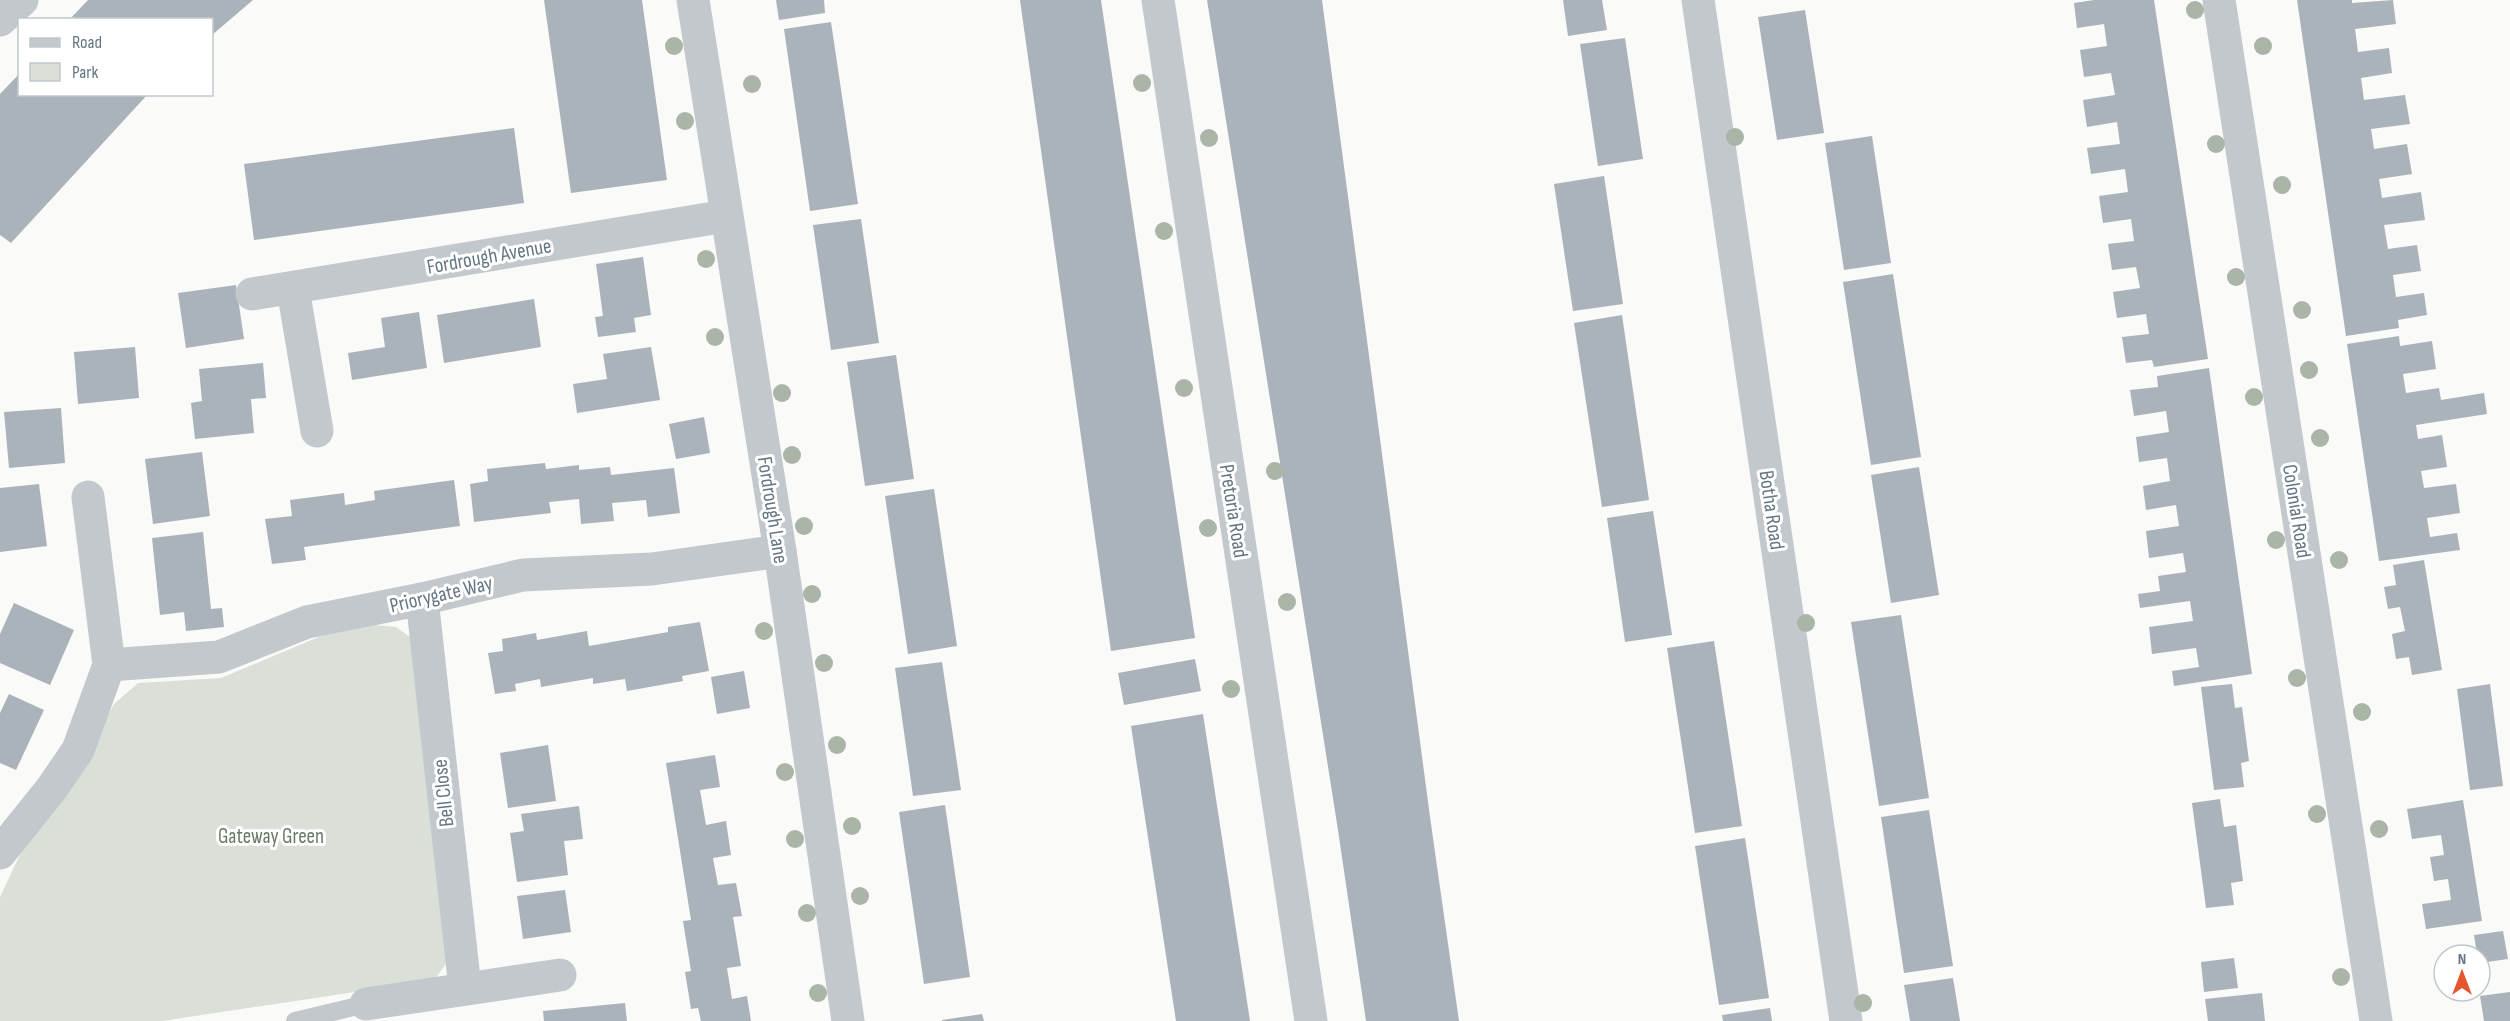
<svg xmlns="http://www.w3.org/2000/svg" width="2510" height="1021" viewBox="0 0 2510 1021" font-family="'Sofia Sans Condensed',sans-serif">
<style>
.green{fill:#dadfd7}
.building{fill:#aab3b9}
.lines{fill:none;stroke-linecap:round;stroke-linejoin:round}
.service{stroke:#c3c8cc;stroke-width:18}
.minor{stroke:#c3c8cc;stroke-width:33}
.tree{fill:#aab4a7}
.labels{text-anchor:middle;stroke-width:6;stroke-linejoin:round;paint-order:stroke}
.street-label{font-size:21px;fill:#657683;stroke:#fff}
.park-label{font-size:21px;fill:#687a64;stroke:#fff}
</style>
<rect width="100%" height="100%" fill="#fafaf8"/>
<polygon class="green" points="373,625 396,627 417,642 452,956 434,980 162,1021 0,1021 0,897 33,827 81,763 114,704 138,683 221,678 321,636"/>
<g class="building">
<polygon points="88,0 253,0 212,35 212,20 69,20"/>
<polygon points="544,0 642,0 667,180 571,193"/>
<polygon points="776,0 824,0 825,13 779,20"/>
<polygon points="1020,0 1101,0 1195,638 1111,651"/>
<polygon points="1207,0 1322,0 1430,817 1459,1021 1366,1021 1338,830"/>
<polygon points="1563,0 1602,0 1607,30 1568,36"/>
<polygon points="2094,0 2154,0 2208,359 2154,367 2152,360 2126,363 2122,337 2149,334 2146,314 2117,318 2113,292 2140,288 2136,267 2112,270 2108,244 2134,241 2131,219 2103,223 2099,196 2128,192 2125,169 2091,174 2087,148 2120,144 2117,122 2087,127 2083,100 2115,95 2111,73 2084,77 2080,50 2107,46 2104,24 2077,28 2074,3"/>
<polygon points="2297,0 2352,0 2352,3 2393,0 2396,24 2355,29 2358,52 2389,48 2392,73 2361,78 2364,100 2405,95 2410,124 2371,129 2374,149 2407,144 2412,174 2379,179 2382,198 2421,192 2425,220 2384,225 2388,249 2417,245 2421,271 2393,275 2396,297 2424,293 2427,315 2398,320 2399,328 2346,336"/>
<polygon points="1805,10 1824,133 1777,140 1758,17"/>
<polygon points="831,22 858,204 810,211 784,29"/>
<polygon points="1625,38 1643,159 1598,166 1580,44"/>
<polygon points="20,73 20,94 148,94 11,243 0,235 0,94"/>
<polygon points="514,128 524,203 254,240 244,164"/>
<polygon points="1872,136 1891,263 1844,270 1825,143"/>
<polygon points="1604,176 1623,304 1573,311 1554,184"/>
<polygon points="861,219 879,343 831,350 813,225"/>
<polygon points="643,257 651,315 634,318 636,332 598,337 595,317 603,316 596,264"/>
<polygon points="1893,274 1921,457 1871,465 1843,282"/>
<polygon points="236,285 244,339 186,348 178,293"/>
<polygon points="534,299 541,347 444,363 437,315"/>
<polygon points="419,312 427,368 352,380 348,353 385,347 381,318"/>
<polygon points="1622,315 1649,500 1602,507 1574,323"/>
<polygon points="2399,336 2400,346 2432,341 2436,369 2403,374 2406,393 2439,388 2441,400 2484,393 2487,414 2416,425 2418,439 2442,435 2447,467 2421,471 2424,488 2456,484 2460,513 2427,518 2430,537 2457,533 2460,550 2379,561 2347,344"/>
<polygon points="135,347 139,398 78,404 74,352"/>
<polygon points="651,347 660,400 577,413 573,384 607,379 603,354"/>
<polygon points="896,355 914,479 865,486 847,362"/>
<polygon points="263,363 266,398 251,399 254,433 195,439 191,403 202,401 199,369"/>
<polygon points="2209,368 2252,674 2174,686 2172,671 2199,667 2196,648 2152,654 2149,627 2193,621 2190,601 2140,608 2138,594 2160,591 2158,576 2186,572 2183,553 2149,558 2146,531 2179,526 2176,505 2146,510 2143,486 2170,481 2167,458 2139,462 2136,437 2169,432 2166,411 2134,416 2130,390 2158,387 2157,376"/>
<polygon points="61,408 65,463 9,468 4,412"/>
<polygon points="704,417 710,453 676,459 669,424"/>
<polygon points="202,452 210,516 153,524 145,459"/>
<polygon points="545,463 546,469 579,465 579,470 610,467 611,475 674,468 680,513 648,517 646,500 612,503 614,521 581,524 579,499 549,502 551,513 474,522 470,484 488,481 487,469"/>
<polygon points="1919,467 1939,595 1891,603 1871,475"/>
<polygon points="454,480 460,526 304,547 306,560 272,564 265,519 292,516 290,500 344,493 345,505 375,500 374,491"/>
<polygon points="39,484 47,546 0,552 0,488"/>
<polygon points="934,489 957,646 908,654 885,496"/>
<polygon points="1653,511 1672,635 1625,642 1607,518"/>
<polygon points="203,532 211,609 222,608 224,627 186,631 184,612 160,615 152,538"/>
<polygon points="2424,560 2442,670 2412,675 2409,657 2396,659 2392,634 2405,631 2400,607 2388,609 2384,587 2396,585 2393,565"/>
<polygon points="14,603 74,630 50,685 0,663 0,634"/>
<polygon points="1901,615 1929,798 1879,806 1851,622"/>
<polygon points="700,622 709,671 682,676 683,681 627,691 625,679 593,684 593,678 541,687 540,679 515,684 516,691 495,694 488,653 503,651 502,639 536,633 537,640 587,631 589,646 668,632 668,627"/>
<polygon points="1714,641 1742,826 1695,833 1667,648"/>
<polygon points="1195,659 1201,691 1124,705 1118,673"/>
<polygon points="942,662 961,790 913,796 895,668"/>
<polygon points="744,671 750,708 717,714 711,677"/>
<polygon points="2232,684 2235,708 2242,707 2249,761 2241,763 2244,787 2214,790 2201,687"/>
<polygon points="2490,684 2503,786 2470,790 2457,689"/>
<polygon points="9,694 44,710 16,770 0,763 0,713"/>
<polygon points="1203,714 1250,1021 1176,1021 1131,726"/>
<polygon points="548,745 556,801 508,808 500,753"/>
<polygon points="715,755 720,787 700,790 706,825 726,821 731,855 713,858 718,885 736,883 742,916 733,917 741,966 727,968 732,999 747,996 751,1021 701,1021 698,1008 691,1009 685,972 691,971 683,921 691,920 666,763"/>
<polygon points="2220,799 2224,827 2236,825 2243,881 2231,883 2234,905 2206,908 2192,803"/>
<polygon points="2463,800 2482,921 2426,929 2422,904 2451,900 2448,879 2434,881 2430,857 2444,855 2441,835 2412,839 2407,809"/>
<polygon points="945,805 970,977 924,984 899,812"/>
<polygon points="579,806 583,839 564,841 568,875 517,882 510,833 524,831 521,814"/>
<polygon points="1929,810 1953,966 1904,973 1881,817"/>
<polygon points="1745,838 1769,998 1719,1005 1695,846"/>
<polygon points="565,890 571,932 523,939 517,896"/>
<polygon points="2503,931 2508,959 2480,963 2480,955 2477,955 2474,935"/>
<polygon points="2234,958 2238,988 2204,992 2201,962"/>
<polygon points="1953,978 1960,1021 1910,1021 1904,985"/>
<polygon points="2510,992 2510,1021 2484,1021 2480,996"/>
<polygon points="2262,993 2265,1021 2208,1021 2205,999"/>
<polygon points="625,1003 627,1021 544,1021 543,1011"/>
<polygon points="1770,1008 1772,1021 1723,1021 1722,1015"/>
<polygon points="982,1014 984,1021 942,1021 942,1020"/>
</g>
<g class="lines">
<polyline class="service" points="295,1021 366,1004"/>
<g class="minor">
<polyline points="693,0 780,551 848,1021"/>
<polyline points="1158,0 1311,1021"/>
<polyline points="1698,0 1846,1021"/>
<polyline points="2219,0 2376,1021"/>
<polyline points="0,20 22,0"/>
<polyline points="293,289 317,431"/>
<polyline points="252,294 726,216"/>
<polyline points="88,497 109,665"/>
<polyline points="422,599 465,988"/>
<polyline points="0,853 52,788 78,750 109,665 219,657 307,622 422,599 523,575 652,569 780,551"/>
<polyline points="366,1004 560,975"/>
</g>
</g>
<g class="tree">
<circle cx="2195" cy="10" r="9"/>
<circle cx="674" cy="46" r="9"/>
<circle cx="2263" cy="46" r="9"/>
<circle cx="1142" cy="83" r="9"/>
<circle cx="752" cy="84" r="9"/>
<circle cx="685" cy="121" r="9"/>
<circle cx="1735" cy="137" r="9"/>
<circle cx="1209" cy="138" r="9"/>
<circle cx="2216" cy="144" r="9"/>
<circle cx="2282" cy="185" r="9"/>
<circle cx="1164" cy="231" r="9"/>
<circle cx="706" cy="259" r="9"/>
<circle cx="2236" cy="277" r="9"/>
<circle cx="2302" cy="310" r="9"/>
<circle cx="715" cy="337" r="9"/>
<circle cx="2309" cy="370" r="9"/>
<circle cx="1184" cy="388" r="9"/>
<circle cx="782" cy="393" r="9"/>
<circle cx="2254" cy="397" r="9"/>
<circle cx="2320" cy="438" r="9"/>
<circle cx="792" cy="455" r="9"/>
<circle cx="1275" cy="471" r="9"/>
<circle cx="804" cy="526" r="9"/>
<circle cx="1208" cy="528" r="9"/>
<circle cx="2276" cy="540" r="9"/>
<circle cx="2339" cy="560" r="9"/>
<circle cx="812" cy="594" r="9"/>
<circle cx="1287" cy="602" r="9"/>
<circle cx="1806" cy="623" r="9"/>
<circle cx="764" cy="631" r="9"/>
<circle cx="824" cy="663" r="9"/>
<circle cx="2297" cy="678" r="9"/>
<circle cx="1231" cy="689" r="9"/>
<circle cx="2362" cy="712" r="9"/>
<circle cx="837" cy="745" r="9"/>
<circle cx="785" cy="772" r="9"/>
<circle cx="2317" cy="814" r="9"/>
<circle cx="852" cy="826" r="9"/>
<circle cx="2379" cy="829" r="9"/>
<circle cx="795" cy="839" r="9"/>
<circle cx="860" cy="896" r="9"/>
<circle cx="807" cy="913" r="9"/>
<circle cx="2341" cy="977" r="9"/>
<circle cx="818" cy="993" r="9"/>
<circle cx="1863" cy="1003" r="9"/>
</g>
<g class="labels">
<g class="street-label">
<text transform="translate(489 256) rotate(-10)" y="7">Fordrough Avenue</text>
<text transform="translate(773 510) rotate(81)" y="7">Fordrough Lane</text>
<text transform="translate(1772 510) rotate(82)" y="7">Botha Road</text>
<text transform="translate(1234 511) rotate(81)" y="7">Pretoria Road</text>
<text transform="translate(2297 511) rotate(81)" y="7">Colonial Road</text>
<text transform="translate(441 594) rotate(-13)" y="7">Priorygate Way</text>
<text transform="translate(443 793) rotate(-96)" y="7">Bell Close</text>
</g>
<g class="park-label">
<text x="271" y="843">Gateway Green</text>
</g>
</g>
<rect x="18" y="18" width="195" height="78" fill="#ffffff" stroke="#c1c8cd" stroke-width="1.5"/>
<rect x="30" y="38" width="30" height="9" fill="#c3c8cc" stroke="#c1c8cd" stroke-width="1.5"/>
<text x="72" y="48" font-size="18" fill="#657683">Road</text>
<rect x="30" y="63" width="30" height="18" fill="#dadfd7" stroke="#c1c8cd" stroke-width="1.5"/>
<text x="72" y="78" font-size="18" fill="#657683">Park</text>
<g transform="translate(2462 973)"><circle r="28" fill="#ffffff" stroke="#c1c8cd" stroke-width="1.5"/>
<path d="M0-4.5L10 22L0 15L-10 22Z" fill="#e4572e"/>
<text y="-9" font-size="16" font-weight="bold" text-anchor="middle" fill="#657683">N</text>
</g>
</svg>
